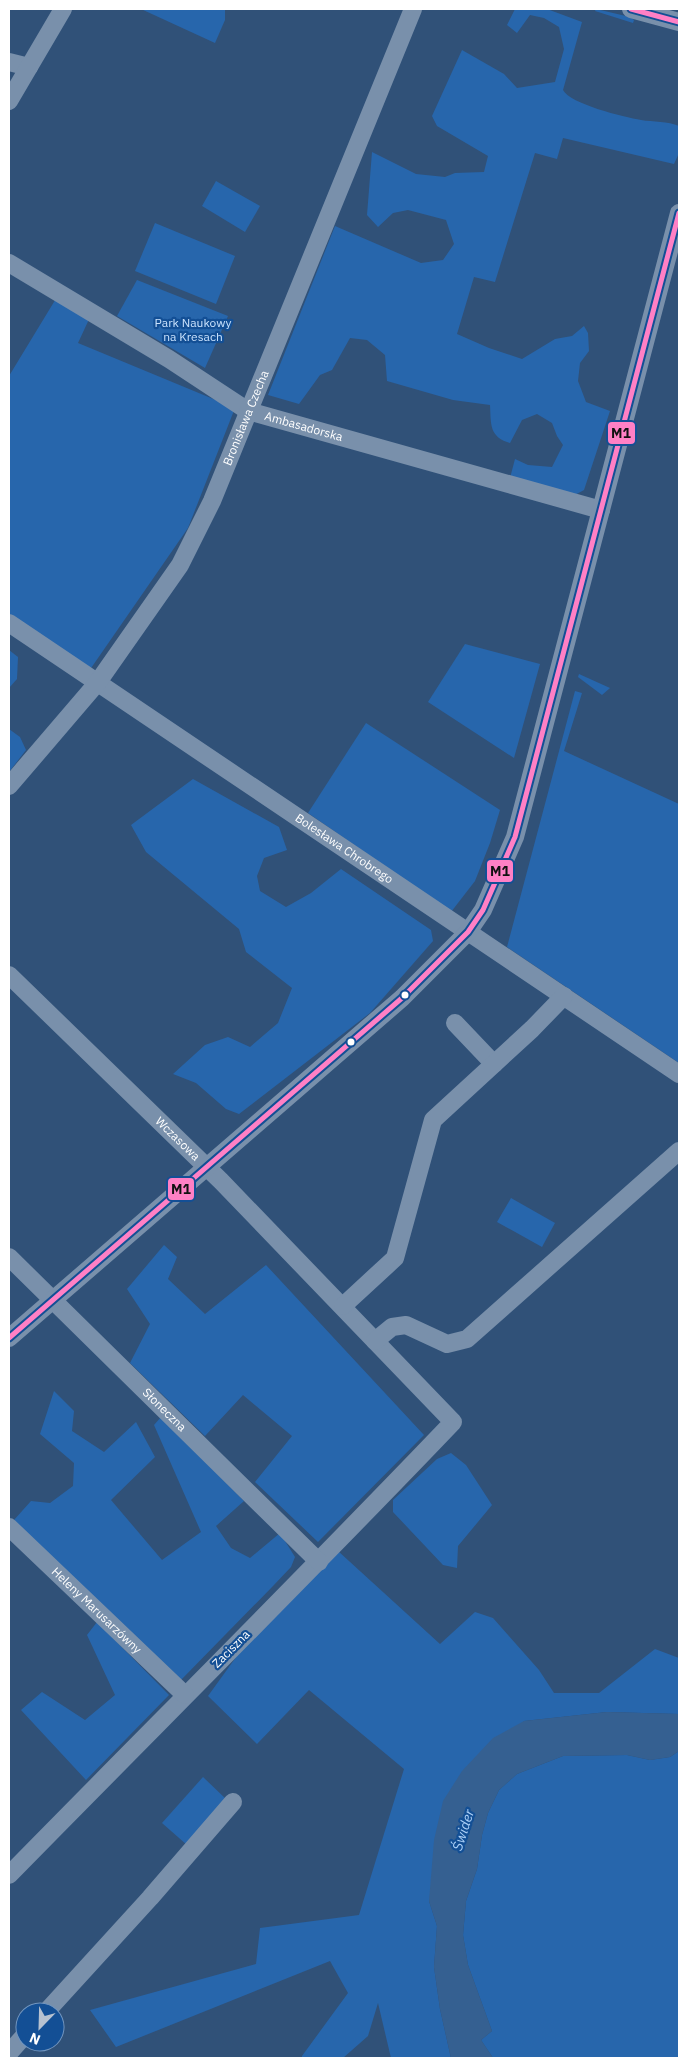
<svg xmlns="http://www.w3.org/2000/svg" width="688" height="2067" viewBox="0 0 688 2067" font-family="'IBM Plex Sans',sans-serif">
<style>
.green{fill:#2766ac}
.water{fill:#356091}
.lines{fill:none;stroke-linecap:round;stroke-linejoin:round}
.minor{stroke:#7990ab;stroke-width:18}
.bus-1-casing{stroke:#134f95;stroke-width:9}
.bus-1{stroke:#ff80c5;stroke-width:5}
.bus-dot{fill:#fff;stroke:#134f95;stroke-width:2}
.labels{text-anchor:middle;stroke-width:4.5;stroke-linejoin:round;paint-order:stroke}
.park-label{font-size:12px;fill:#cae2fd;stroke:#134f95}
.street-label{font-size:12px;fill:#fff;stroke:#134f95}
.water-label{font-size:14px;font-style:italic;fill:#aed2f9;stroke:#134f95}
.line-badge{stroke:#134f95;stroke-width:2}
.pale-badge-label{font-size:14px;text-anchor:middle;font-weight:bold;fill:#111}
</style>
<rect width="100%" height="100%" fill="#305178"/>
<g class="green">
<polygon points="141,9 225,9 225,20 215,43"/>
<path d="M 515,9 L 547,9 L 582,22 L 563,90 C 570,104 624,117 641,120 C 653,122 668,121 679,126 L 679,153 L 674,164 L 563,138 L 557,159 L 535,153 L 495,282 L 474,277 L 457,334 L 489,348 L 522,359 L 555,339 L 572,336 L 584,326 L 588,333 L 589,351 L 580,363 L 578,381 L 586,402 L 610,411 L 584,490 L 573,496 L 510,478 L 515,459 L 528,465 L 552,467 L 563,445 L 557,436 L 552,423 L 537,414 L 522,420 L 510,443 C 489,437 491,424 490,405 L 453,400 L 387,381 L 385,355 L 367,340 L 350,338 L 332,370 L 320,375 L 299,404 L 268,395 L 335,226 L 421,263 L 443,260 L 454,244 L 446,220 L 408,210 L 393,213 L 378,227 L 367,215 L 372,152 L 416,174 L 445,177 L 455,173 L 484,172 L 488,156 L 437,126 L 432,116 L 462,50 L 504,74 L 517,88 L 555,82 L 564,49 L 559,27 L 544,18 L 530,15 L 517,33 L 507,25 Z"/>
<polygon points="596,9 630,17 634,20 633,23 595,11"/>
<polygon points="216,181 260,206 245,232 202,206"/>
<polygon points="155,223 235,256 216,304 135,271"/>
<polygon points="137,280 228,316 205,368 117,316"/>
<polygon points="57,297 91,315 78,343 235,408 188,528 89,671 9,617 9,376"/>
<polygon points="465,644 540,664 514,758 428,702"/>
<polygon points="9,650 18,657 17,679 9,688"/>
<polygon points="579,674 610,688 602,695 578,677"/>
<polygon points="575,691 582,693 564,751 679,804 679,1063 507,947"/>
<polygon points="366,723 500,810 490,843 475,881 451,912 308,813"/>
<polygon points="9,729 20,737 26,750 9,772"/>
<polygon points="193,779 279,827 287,850 264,858 257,876 260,891 286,907 311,893 341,869 431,930 433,941 370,1013 239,1114 226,1109 196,1083 173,1074 205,1045 228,1037 250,1047 278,1023 292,988 246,952 239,929 146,852 131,825"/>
<polygon points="511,1198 555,1223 542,1247 497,1222"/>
<polygon points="164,1245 177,1257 168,1279 205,1314 266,1265 424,1435 318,1542 255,1482 292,1436 243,1395 205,1436 130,1363 150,1324 127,1289"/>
<polygon points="54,1391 74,1411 72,1431 104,1452 136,1422 155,1457 111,1500 162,1560 201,1532 154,1425 161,1417 244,1501 216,1526 231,1548 250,1558 280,1533 295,1557 291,1567 273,1586 180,1681 14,1520 31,1501 50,1503 73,1486 74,1463 40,1434"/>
<polygon points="451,1453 466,1465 492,1505 458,1546 457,1568 443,1565 393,1512 393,1500 437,1459"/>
<polygon points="338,1551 440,1644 475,1612 493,1618 539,1670 554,1693 599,1693 655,1649 679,1658 679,1714 607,1712 524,1721 429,1901 437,1926 434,1967 440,2009 451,2058 391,2058 378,2003 368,2036 343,2058 302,2058 302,2056 348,1993 330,1961 116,2047 90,2010 256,1964 260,1928 359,1915 404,1769 309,1690 257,1744 208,1696 247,1642"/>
<polygon points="97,1622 169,1695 86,1780 21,1710 42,1692 85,1720 115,1695 87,1635"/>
<polygon points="679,1751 679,2058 493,2058 481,2040 492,2031 468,1965 463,1935 466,1901 477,1869 482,1835 488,1813 499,1790 517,1774 563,1756 627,1755 650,1760 670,1757"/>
<polygon points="203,1777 227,1800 187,1845 162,1823"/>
</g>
<polygon class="water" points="607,1712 679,1714 679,1751 670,1757 650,1760 627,1755 563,1756 517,1774 499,1790 488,1813 482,1835 477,1869 466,1901 463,1935 468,1965 492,2031 481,2040 493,2058 451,2058 440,2009 434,1967 437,1926 429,1901 434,1840 443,1801 462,1771 493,1738 524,1721"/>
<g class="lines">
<g class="minor">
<polyline points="631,9 679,22"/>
<polyline points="9,62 29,67"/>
<polyline points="9,101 63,9"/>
<path id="s1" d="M 9,263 L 169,359 L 248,411 L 601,510"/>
<path id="s2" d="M 9,623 L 679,1074"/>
<path id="s3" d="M 9,786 L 98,682 L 180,565 L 212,501 L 413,9"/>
<path id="s4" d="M 9,975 L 221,1181 L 453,1422 C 307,1575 157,1724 9,1875"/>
<polyline points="455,1023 494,1064"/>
<path id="s5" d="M 9,1257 L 319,1562"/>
<polyline points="343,1306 395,1258 433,1120 532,1029 564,996"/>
<polyline points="9,1338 402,998 468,932 483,910 515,837 679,213"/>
<polyline points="375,1341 392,1327 406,1325 447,1344 467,1339 679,1151"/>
<path id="s6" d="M 9,1527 L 185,1695"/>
<polyline points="46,2012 150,1898 233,1802"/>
<polyline points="9,2053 25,2035"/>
</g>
<defs>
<g id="bus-1">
<polyline points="631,9 679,22"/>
<polyline points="9,1338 402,998 468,932 483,910 515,837 679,213"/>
</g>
</defs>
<use href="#bus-1" class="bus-1-casing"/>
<use href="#bus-1" class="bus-1"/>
</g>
<g class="bus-dot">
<circle cx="405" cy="995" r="4.5"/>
<circle cx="351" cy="1042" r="4.5"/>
</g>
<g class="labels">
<g class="park-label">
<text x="193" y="327">Park Naukowy<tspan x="193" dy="14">na Kresach</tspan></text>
</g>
<g class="street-label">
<text dy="4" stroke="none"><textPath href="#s3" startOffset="441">Bronisława Czecha</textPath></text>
<text dy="4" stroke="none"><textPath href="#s1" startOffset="339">Ambasadorska</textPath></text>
<text dy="4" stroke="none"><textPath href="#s2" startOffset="404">Bolesława Chrobrego</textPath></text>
<text dy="4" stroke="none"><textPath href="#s4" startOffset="235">Wczasowa</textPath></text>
<text dy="4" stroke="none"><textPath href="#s5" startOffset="218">Słoneczna</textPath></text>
<text dy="4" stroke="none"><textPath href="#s6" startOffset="121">Heleny Marusarzówny</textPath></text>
<text transform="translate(231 1649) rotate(-45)" y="4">Zaciszna</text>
</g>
<g class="water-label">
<text transform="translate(463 1830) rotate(-72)" y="5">Świder</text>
</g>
</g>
<g class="line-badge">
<rect x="607" y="421" width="29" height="24" rx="5" fill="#ff80c5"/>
<rect x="486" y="859" width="28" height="24" rx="5" fill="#ff80c5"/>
<rect x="167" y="1177" width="28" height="24" rx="5" fill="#ff80c5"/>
</g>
<g class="pale-badge-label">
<text x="621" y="438">M1</text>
<text x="500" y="876">M1</text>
<text x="181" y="1194">M1</text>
</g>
<rect width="688" height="2067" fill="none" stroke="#ffffff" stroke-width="20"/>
<g transform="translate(40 2027) rotate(203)"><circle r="24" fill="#134f95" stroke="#7195bf"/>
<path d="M0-4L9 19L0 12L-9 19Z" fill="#b7c2d0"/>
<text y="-8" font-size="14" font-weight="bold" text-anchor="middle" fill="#ffffff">N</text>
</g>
</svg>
